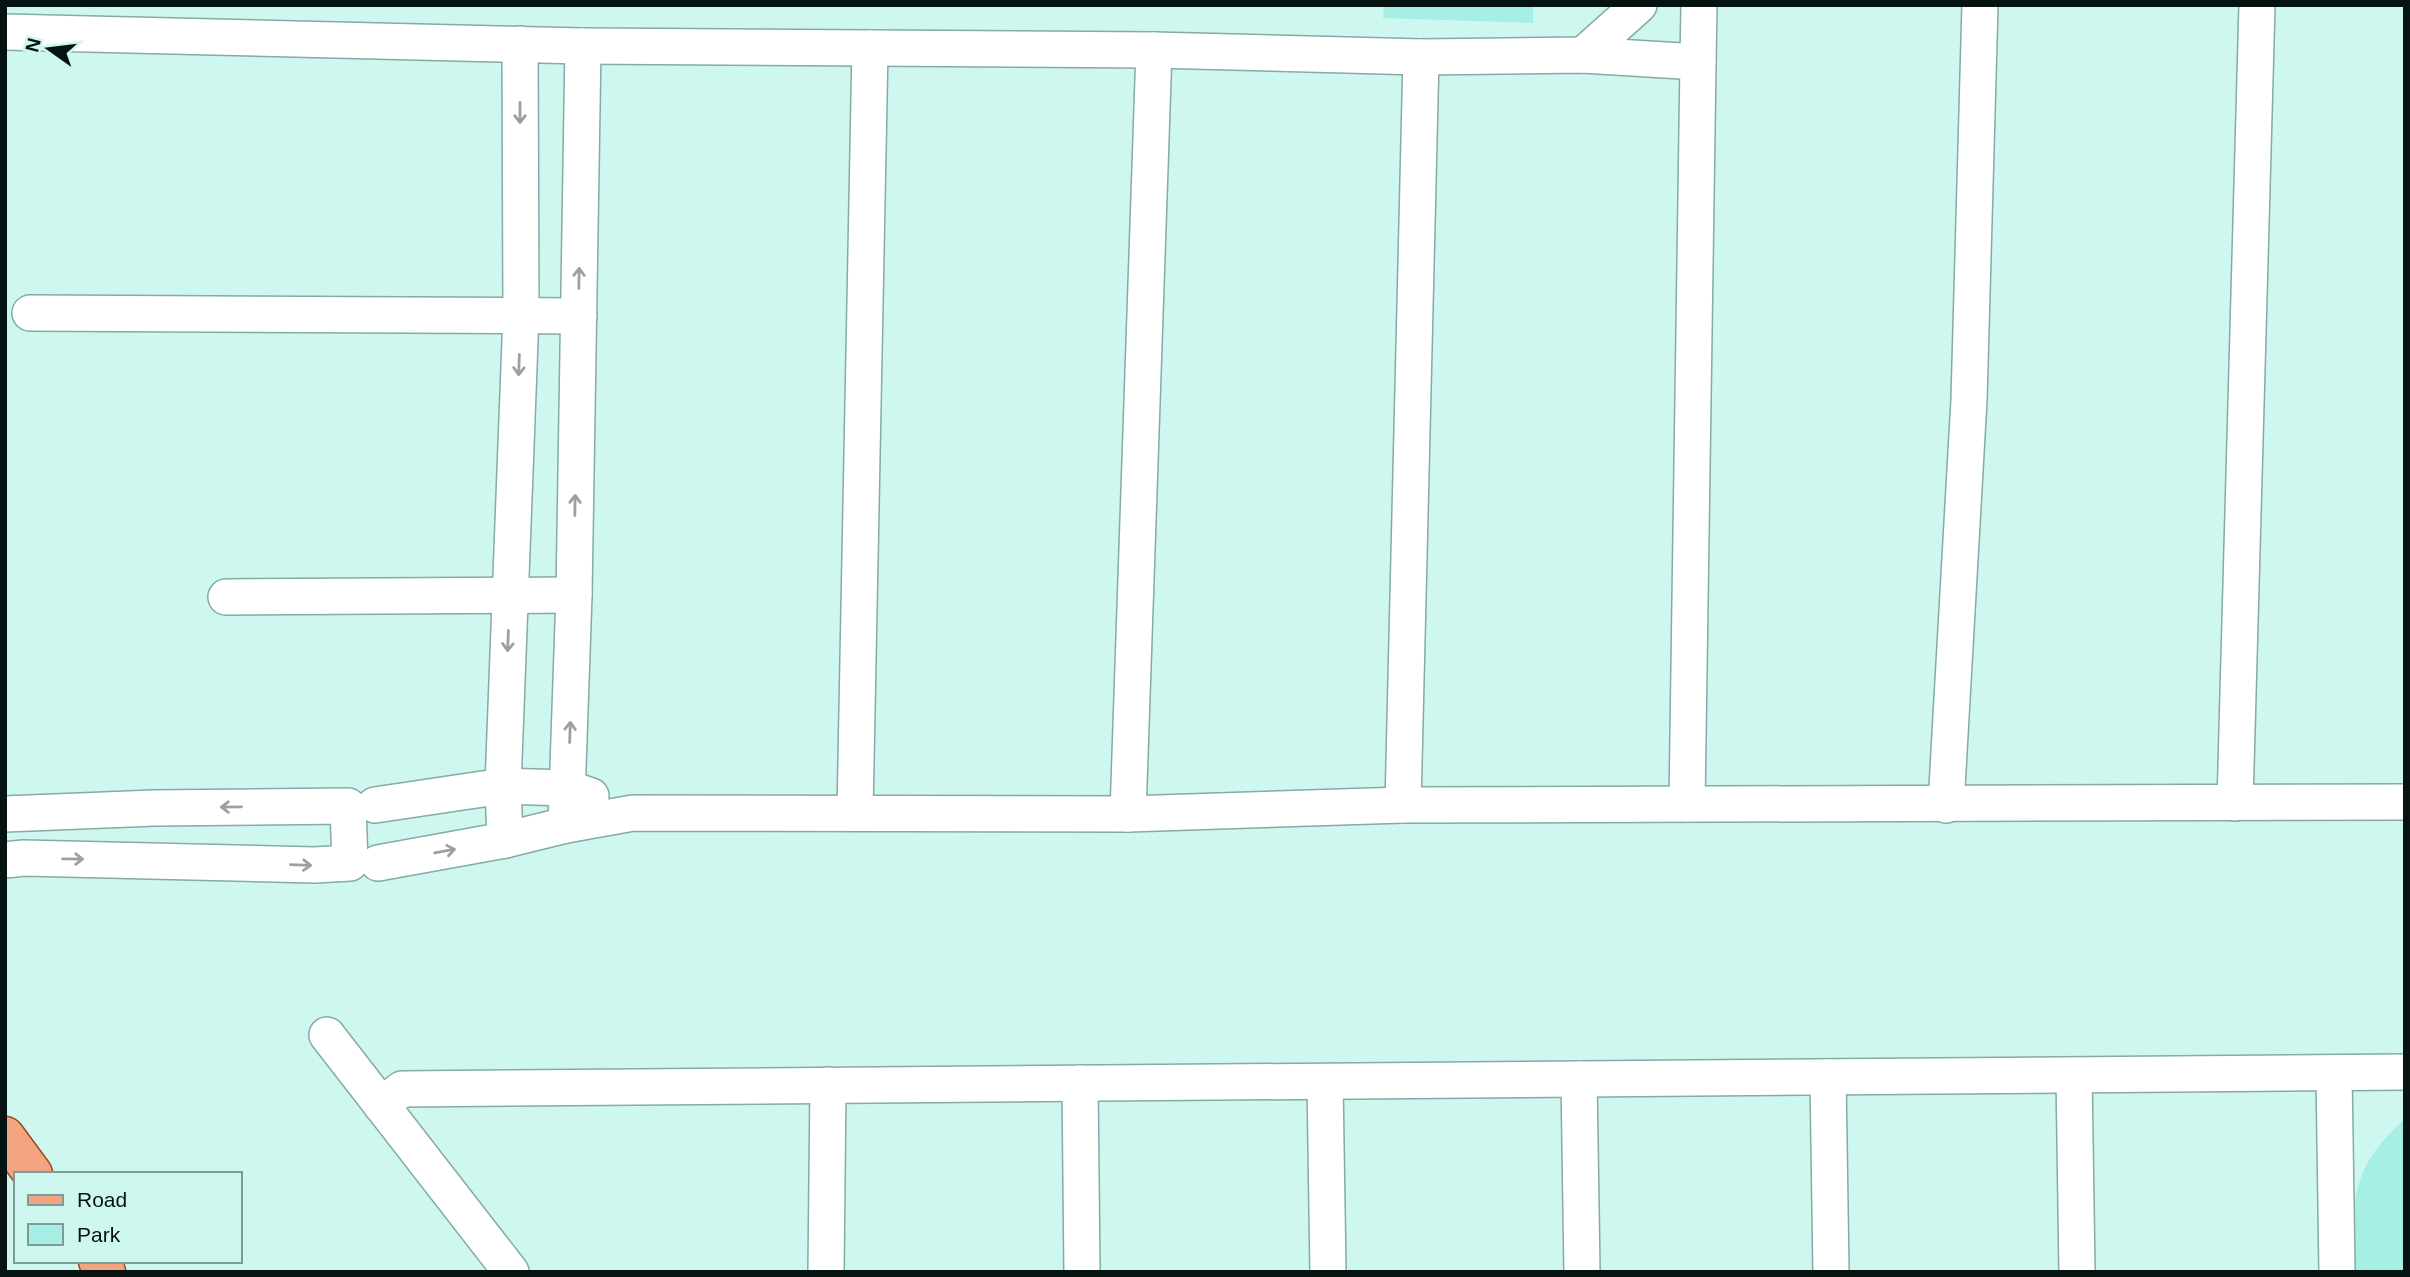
<svg xmlns="http://www.w3.org/2000/svg" width="2410" height="1277" viewBox="0 0 2410 1277" font-family="Helvetica,sans-serif">
<style>
.green{fill:#a6efe4}
.lines{fill:none;stroke-linecap:round;stroke-linejoin:round}
.minor-casing{stroke:#84aba5;stroke-width:38}
.primary-casing{stroke:#9a4a23;stroke-width:41}
.minor{stroke:#fff;stroke-width:35}
.primary{stroke:#f3a480;stroke-width:38}
.oneway{stroke:#9ba1a0}
</style>
<rect width="100%" height="100%" fill="#cef7f0"/>
<g class="green">
<polygon points="1384,5 1533,5 1533,23 1383,18"/>
<path d="M 2405,1119 L 2405,1272 L 2354,1272 C 2353,1201 2348,1170 2405,1119 Z"/>
</g>
<g class="lines">
<defs>
<g id="minor">
<polyline points="5,32 583,46 1154,50 1421,57 1583,55 1698,62 1699,5"/>
<polyline points="1583,55 1639,5"/>
<polyline points="30,313 579,316"/>
<polyline points="226,597 574,595"/>
<polyline points="2235,803 2257,5"/>
<polyline points="1687,804 1698,62"/>
<polyline points="375,805 503,786 568,788 591,796"/>
<polyline points="1403,805 1421,57"/>
<polyline points="1946,805 1969,400 1980,5"/>
<polyline points="855,813 870,48"/>
<polyline points="5,814 154,808 348,806 350,863 314,865 24,858 5,860"/>
<polyline points="1128,814 1154,50"/>
<polyline points="566,825 574,595 583,46"/>
<polyline points="505,840 503,786 521,314 520,44"/>
<polyline points="378,863 505,840 566,825 633,813 1128,814 1403,805 2405,802"/>
<polyline points="327,1035 511,1272"/>
<polyline points="2334,1073 2337,1272"/>
<polyline points="2074,1075 2077,1272"/>
<polyline points="1828,1077 1831,1272"/>
<polyline points="1579,1079 1582,1272"/>
<polyline points="1325,1082 1328,1272"/>
<polyline points="1080,1083 1082,1272"/>
<polyline points="381,1105 402,1089 2405,1072"/>
<polyline points="826,1272 828,1085"/>
</g>
<g id="primary">
<polyline points="5,1136 33,1174"/>
<polyline points="98,1261 106,1272"/>
</g>
</defs>
<use href="#minor" class="minor-casing"/>
<use href="#primary" class="primary-casing"/>
<use href="#minor" class="minor"/>
<use href="#primary" class="primary"/>
</g>
<defs><path id="oneway-shaft" d="M-6 0H5M1.5-3L5.5 0L1.5 3" fill="none" stroke-width="1.6" stroke-linecap="round" stroke-linejoin="round" transform="scale(1.75)"/></defs>
<g class="oneway">
<use href="#oneway-shaft" transform="translate(520 113) rotate(90)"/>
<use href="#oneway-shaft" transform="translate(579 278) rotate(-89)"/>
<use href="#oneway-shaft" transform="translate(519 365) rotate(92)"/>
<use href="#oneway-shaft" transform="translate(575 505) rotate(-89)"/>
<use href="#oneway-shaft" transform="translate(508 641) rotate(92)"/>
<use href="#oneway-shaft" transform="translate(570 732) rotate(-88)"/>
<use href="#oneway-shaft" transform="translate(231 807) rotate(179)"/>
<use href="#oneway-shaft" transform="translate(445 851) rotate(-10)"/>
<use href="#oneway-shaft" transform="translate(73 859) rotate(1)"/>
<use href="#oneway-shaft" transform="translate(301 865) rotate(2)"/>
</g>
<rect width="2410" height="1277" fill="none" stroke="#051311" stroke-width="14"/>
<rect x="14" y="1172" width="228" height="91" fill="#cef7f0" stroke="#7e9c97" stroke-width="2"/>
<rect x="28" y="1195" width="35" height="10" fill="#f3a480" stroke="#7e9c97" stroke-width="2"/>
<text x="77" y="1207" font-size="21" fill="#051311">Road</text>
<rect x="28" y="1224" width="35" height="21" fill="#a6efe4" stroke="#7e9c97" stroke-width="2"/>
<text x="77" y="1242" font-size="21" fill="#051311">Park</text>
<g transform="translate(49 49) rotate(284)" stroke="#cef7f0" stroke-width="5" paint-order="stroke">
<path d="M0-5L12 26L0 18L-12 26Z" fill="#051311"/>
<text y="-10" font-size="19" font-weight="bold" text-anchor="middle" fill="#051311">N</text>
</g>
</svg>
